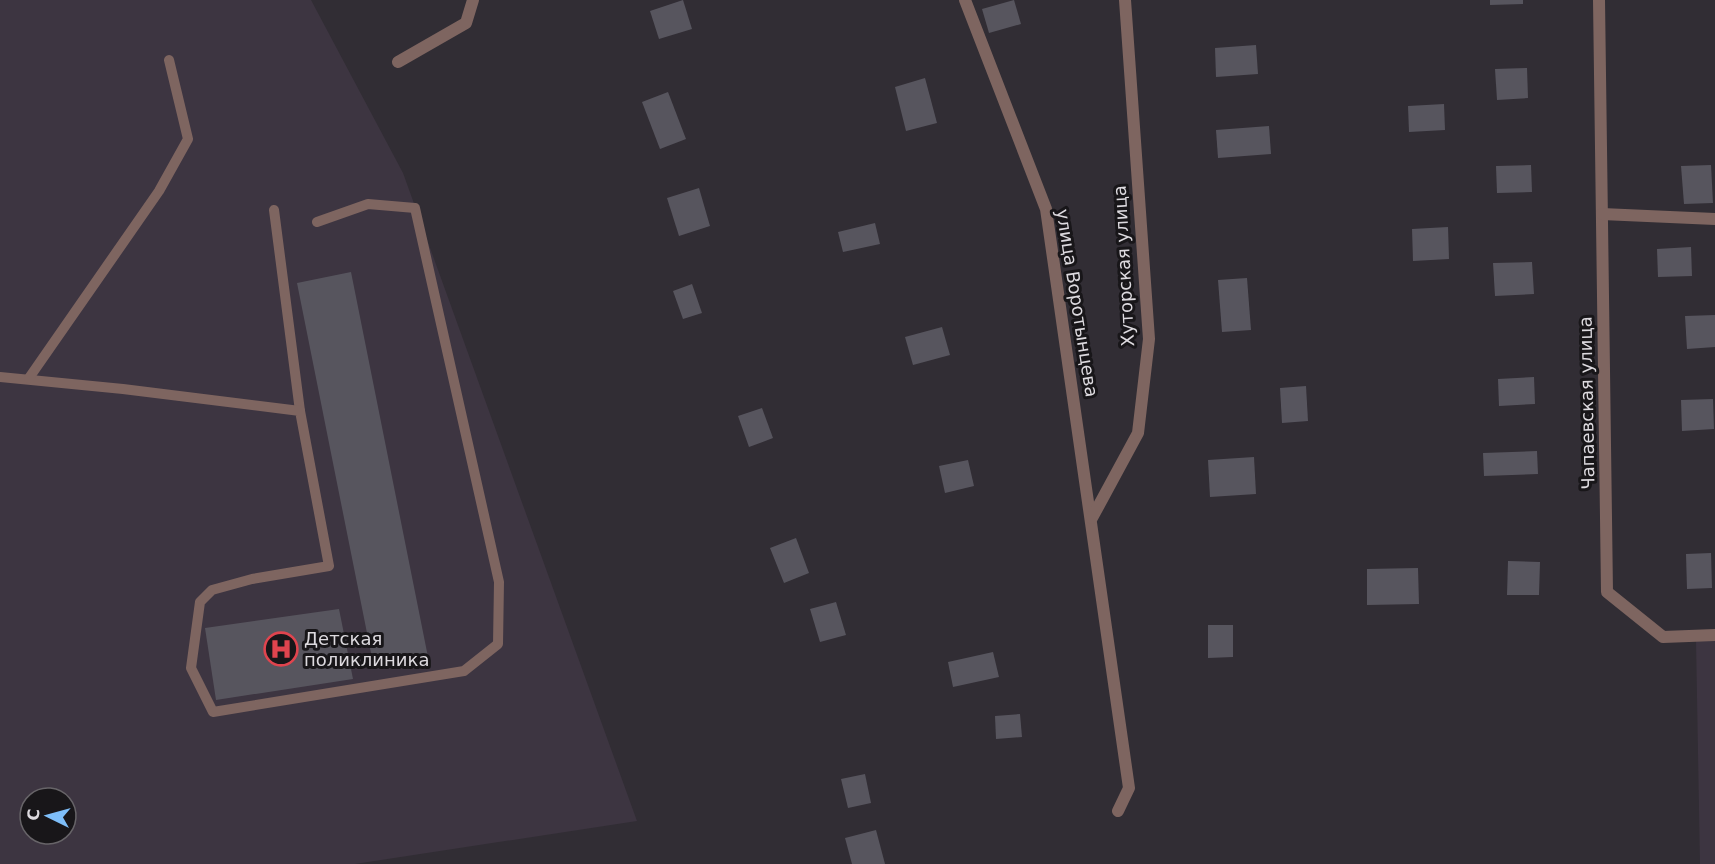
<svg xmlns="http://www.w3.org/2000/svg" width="1715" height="864" viewBox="0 0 1715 864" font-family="'DejaVu Sans',sans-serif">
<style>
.built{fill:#3d3541;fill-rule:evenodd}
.building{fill:#57555e}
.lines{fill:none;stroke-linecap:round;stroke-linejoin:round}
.lane{stroke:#7e6560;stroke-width:10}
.street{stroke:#7e6560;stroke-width:12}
.labels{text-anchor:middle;stroke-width:6;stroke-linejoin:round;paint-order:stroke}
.street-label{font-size:18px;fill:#dddadf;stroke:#181619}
.poi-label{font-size:18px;fill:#dddadf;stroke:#181619;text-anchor:start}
</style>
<rect width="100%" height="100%" fill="#312d34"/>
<g class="built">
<path d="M 0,0 L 311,0 L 403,173 L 637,821 L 355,864 L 0,864 ZM 30,798 L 66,798 L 66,834 L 30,834 Z"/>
<polygon points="1696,640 1715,640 1715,864 1700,864"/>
</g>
<g class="building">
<polygon points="683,0 692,29 659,39 650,11"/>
<polygon points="1014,0 1021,24 989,33 982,9"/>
<polygon points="1490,0 1523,0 1523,4 1490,5"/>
<polygon points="1256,45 1258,74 1216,77 1215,48"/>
<polygon points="1527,68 1528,98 1497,100 1495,69"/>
<polygon points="925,78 937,123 906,131 895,87"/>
<polygon points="668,92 686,139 660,149 642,102"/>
<polygon points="1444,104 1445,130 1409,132 1408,106"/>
<polygon points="1269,126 1271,154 1218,158 1216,130"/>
<polygon points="1531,165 1532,192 1497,193 1496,166"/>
<polygon points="1711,165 1713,203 1684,204 1681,166"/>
<polygon points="699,188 710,226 679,236 667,198"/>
<polygon points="875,223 880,244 843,252 838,232"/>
<polygon points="1448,227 1449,259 1413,261 1412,229"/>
<polygon points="1691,247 1692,276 1658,277 1657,249"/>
<polygon points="1532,262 1534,294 1495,296 1493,263"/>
<polygon points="351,272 428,657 374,668 297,283"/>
<polygon points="1247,278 1251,330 1222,332 1218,280"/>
<polygon points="692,284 702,313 683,319 673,291"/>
<polygon points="1715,315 1715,347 1687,349 1685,316"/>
<polygon points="942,327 950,355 913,365 905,337"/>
<polygon points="1534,377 1535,404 1499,406 1498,379"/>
<polygon points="1306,386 1308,421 1282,423 1280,388"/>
<polygon points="1713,399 1714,429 1682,431 1681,400"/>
<polygon points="762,408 773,438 749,447 738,416"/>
<polygon points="1537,451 1538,474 1484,476 1483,453"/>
<polygon points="1254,457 1256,494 1210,497 1208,460"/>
<polygon points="968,460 974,486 945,493 939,466"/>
<polygon points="796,538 809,573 784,583 770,548"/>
<polygon points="1711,553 1712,588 1687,589 1686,554"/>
<polygon points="1508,561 1540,562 1539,595 1507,595"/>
<polygon points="1418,568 1419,604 1367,605 1367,569"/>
<polygon points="836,602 846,635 820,642 810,609"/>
<polygon points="339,609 353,679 216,700 205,628"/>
<polygon points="1208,625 1233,625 1233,657 1208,658"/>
<polygon points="993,652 999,677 953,687 948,662"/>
<polygon points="1020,714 1022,737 996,739 995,716"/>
<polygon points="865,774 871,803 848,808 841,779"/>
<polygon points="876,830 885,864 852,864 845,838"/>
</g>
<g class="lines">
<g class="lane">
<polyline points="274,210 300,411"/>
<polyline points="0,377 123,389 300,411 329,566 252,579 212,590 200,602 191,668 213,712 464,671 498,644 499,582 415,208 368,204 317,222"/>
<polyline points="29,378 159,191 188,139 169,60"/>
</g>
<g class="street">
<polyline points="965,0 1046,209 1129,788 1118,811"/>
<polyline points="1599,0 1607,592 1663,637 1715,635"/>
<polyline points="398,62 466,23 473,0"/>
<polyline points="1602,214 1715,219"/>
<polyline points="1092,518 1138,433 1149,339 1125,0"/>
</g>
</g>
<defs>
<symbol id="hospital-ring" viewBox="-11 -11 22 22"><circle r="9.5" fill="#181619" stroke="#e0444e" stroke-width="1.5"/><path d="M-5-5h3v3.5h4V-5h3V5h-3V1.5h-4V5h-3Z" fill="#e0444e"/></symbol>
</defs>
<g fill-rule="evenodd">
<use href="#hospital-ring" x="262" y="630" width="38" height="38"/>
</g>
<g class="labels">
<g class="street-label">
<text transform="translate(1124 266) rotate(-93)" y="6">Хуторская улица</text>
<text transform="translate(1077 303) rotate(81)" y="6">улица Воротынцева</text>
<text transform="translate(1587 403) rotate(-91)" y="6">Чапаевская улица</text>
</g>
<g class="poi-label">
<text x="304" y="645">Детская<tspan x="304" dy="21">поликлиника</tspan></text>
</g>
</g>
<g transform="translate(48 816) rotate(275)"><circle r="28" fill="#181619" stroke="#676468" stroke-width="1.5"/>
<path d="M0-4.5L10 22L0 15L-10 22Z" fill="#7ebef9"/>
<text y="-9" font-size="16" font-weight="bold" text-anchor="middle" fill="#dddadf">С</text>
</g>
</svg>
